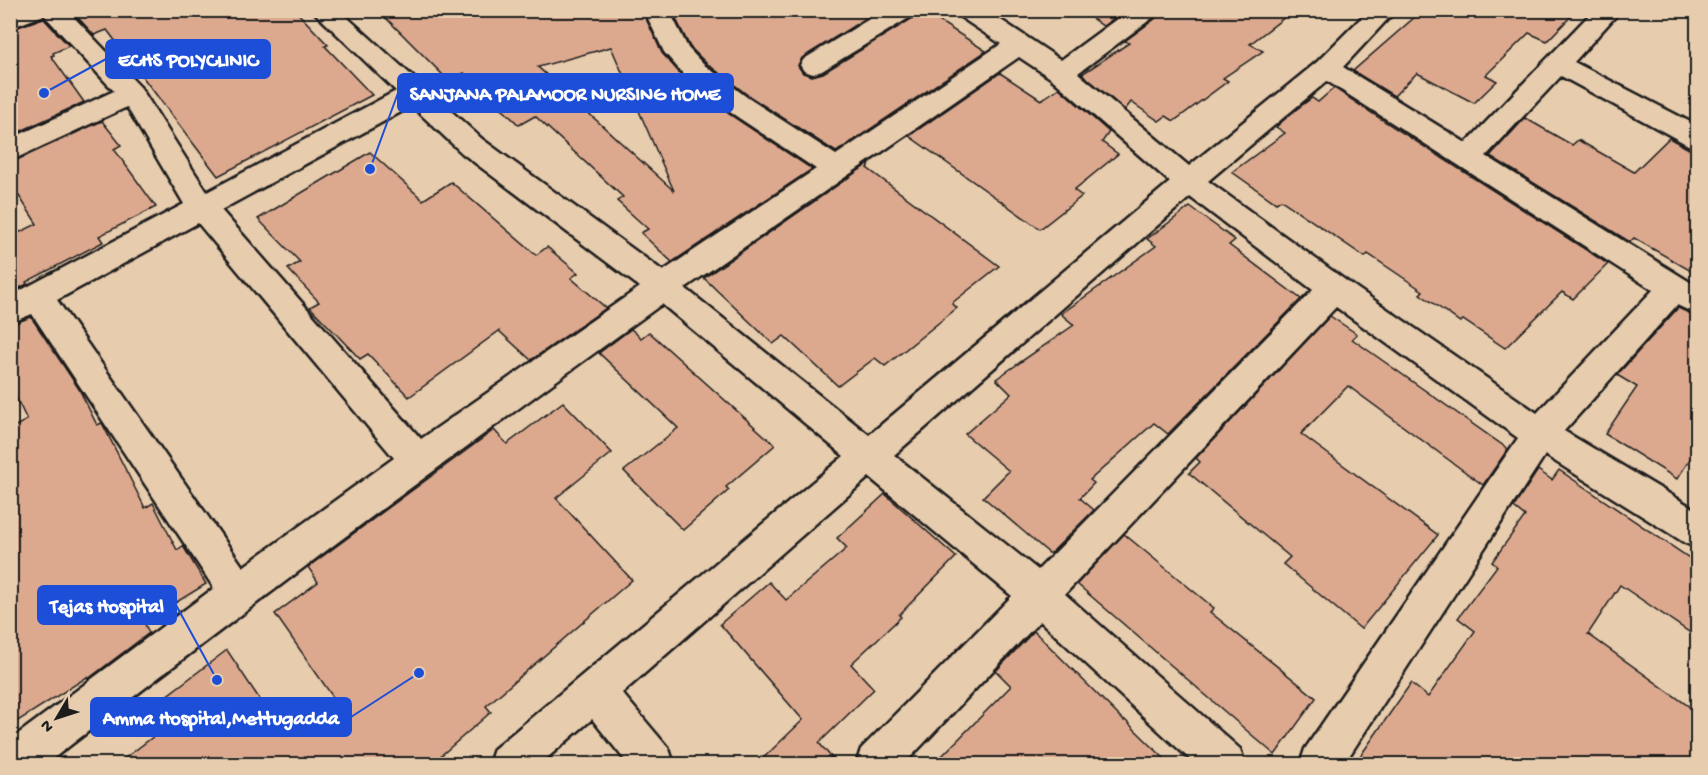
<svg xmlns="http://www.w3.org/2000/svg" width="1708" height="775" viewBox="0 0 1708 775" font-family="'Gochi Hand',sans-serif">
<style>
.building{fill:#dca98f;stroke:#1c1c1c;stroke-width:1.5;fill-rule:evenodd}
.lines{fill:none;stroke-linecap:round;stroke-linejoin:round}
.minor-casing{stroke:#1c1c1c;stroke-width:5}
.minor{fill:#e7ccae;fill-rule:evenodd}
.leader{fill:none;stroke:#1d4ed8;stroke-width:2}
.callout-dot{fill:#1d4ed8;stroke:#e7ccae;stroke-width:2}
.callout{fill:#1d4ed8;stroke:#1d4ed8;stroke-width:2}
.callout-label{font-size:20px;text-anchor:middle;font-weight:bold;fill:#fff}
</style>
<rect width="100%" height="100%" fill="#e7ccae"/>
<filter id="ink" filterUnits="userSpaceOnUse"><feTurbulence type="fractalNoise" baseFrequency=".0167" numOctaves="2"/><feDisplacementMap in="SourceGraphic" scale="12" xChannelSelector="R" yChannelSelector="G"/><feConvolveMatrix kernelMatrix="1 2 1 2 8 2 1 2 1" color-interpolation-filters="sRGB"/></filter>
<g filter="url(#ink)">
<g class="building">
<polygon points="71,10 295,10 328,45 325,46 372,95 218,176 107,30 94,35"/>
<path d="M 378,10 L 642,10 L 662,53 L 684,78 L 729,114 L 812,169 L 672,262 L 641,233 L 648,229 L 617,201 L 623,197 L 535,116 L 519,125 L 464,73 L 449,81 ZM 611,47 L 674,191 L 538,67 Z"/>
<polygon points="706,10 879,10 802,58 798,66 803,73 812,76 823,73 913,18 917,10 922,10 986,51 836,152 749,96 705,62 690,47 675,17"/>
<polygon points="1080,10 1125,10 1103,26"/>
<polygon points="1160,10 1294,10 1250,44 1263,51 1223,78 1228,81 1174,121 1166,116 1159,121 1131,102 1125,110 1082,74 1129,43 1125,41 1156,18"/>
<polygon points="1423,10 1577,10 1547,41 1529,33 1486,75 1497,81 1474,103 1417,73 1394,96 1353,71"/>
<polygon points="43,18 69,46 53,53 54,55 51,56 84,102 10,136 10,30"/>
<polygon points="1000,73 1041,100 1059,88 1109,132 1102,142 1118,154 1074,190 1082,196 1040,229 909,136"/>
<polygon points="1334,88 1373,114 1608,264 1573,299 1562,292 1505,348 1463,320 1460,322 1420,294 1423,291 1368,254 1365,257 1281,200 1276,203 1232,172 1285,133 1276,127 1294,111 1312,98 1318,102"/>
<polygon points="1525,118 1572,145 1578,140 1634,172 1669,138 1698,154 1698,275 1634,238 1630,242 1490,156"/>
<polygon points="102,121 121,145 114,149 156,207 99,236 103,242 26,282 27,284 10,293 10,237 37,224 10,182 10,163"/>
<polygon points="370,152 423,200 451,182 536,255 547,247 578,273 571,278 606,308 531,360 499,331 409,397 368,354 360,359 310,307 319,302 288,269 300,262 258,219"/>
<polygon points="871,162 867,168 999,266 952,303 957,308 885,366 875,358 838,386 784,336 773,344 704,278"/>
<polygon points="1190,207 1235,240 1229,245 1301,299 1168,434 1154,423 1090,480 1094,483 1080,498 1094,510 1050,554 983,497 1009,471 965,434 1011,394 996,379 1074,325 1061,314 1156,246 1147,239"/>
<polygon points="1678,308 1698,317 1698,447 1677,479 1605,434 1637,387 1617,375"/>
<polygon points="1330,316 1357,334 1352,339 1508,449 1483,485 1348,386 1301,434 1438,535 1361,629 1283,564 1290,557 1189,473 1200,462 1196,458"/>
<polygon points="31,317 79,389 97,425 102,423 145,508 153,503 177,550 183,546 206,584 144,622 149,633 88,679 87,677 10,726 10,429 27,420 10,385 10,325"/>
<polygon points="631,329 641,338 649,332 775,445 726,487 729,490 683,530 624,471 678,428 599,353"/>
<polygon points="563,402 612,453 556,498 632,580 486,706 491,712 430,765 116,765 154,736 141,715 227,650 284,736 333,697 275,614 318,582 308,567 494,430 507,444"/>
<polygon points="1538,470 1552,480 1559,470 1698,564 1698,638 1620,585 1588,634 1698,713 1698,765 1354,765 1411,683 1428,697 1475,631 1458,618 1497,566 1492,562 1525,516 1514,507"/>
<polygon points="885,494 956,557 899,615 901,617 851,664 874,689 819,743 838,765 756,765 803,720 720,624 769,582 786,600 847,548 837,538"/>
<polygon points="1124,534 1214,608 1210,612 1316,698 1275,755 1077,584"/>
<polygon points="1034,631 1124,721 1125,720 1171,765 933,765 1011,686 996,671"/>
</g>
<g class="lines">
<defs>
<g id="minor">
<path d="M 67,10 L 141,88 L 207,192 L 396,91 L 312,10 L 339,10 L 482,139 L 663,271 L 816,169 L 730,112 L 685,76 L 664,52 L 644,10 L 669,10 L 688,48 L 703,64 L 748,98 L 836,155 L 1001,44 L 959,16 L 956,10 L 986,10 L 1061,60 L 1129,10 L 1158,10 L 1155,16 L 1078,73 L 1189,166 L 1317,62 L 1369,10 L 1396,10 L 1343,67 L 1466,143 L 1594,10 L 1621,10 L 1574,62 L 1698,126 L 1698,148 L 1688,145 L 1561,76 L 1486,156 L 1698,287 L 1698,315 L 1677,305 L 1564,431 L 1698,511 L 1698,548 L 1685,543 L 1545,455 L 1344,764 L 1300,764 L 1305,749 L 1518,438 L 1336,307 L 1065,594 L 1240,749 L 1245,764 L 1195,764 L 1040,621 L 904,764 L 856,764 L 861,749 L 1012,596 L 869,477 L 622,693 L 669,749 L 674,764 L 628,764 L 592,719 L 540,764 L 489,764 L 494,749 L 844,456 L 662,304 C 454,454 249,607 46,764 L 10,764 L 10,740 L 214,588 L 32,314 L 10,323 L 10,296 L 184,204 L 127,107 L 10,161 L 10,139 L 114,91 L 44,15 L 10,28 L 11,10 ZM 1019,57 L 1052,79 L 1170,182 L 869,435 L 685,288 ZM 1327,81 L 1653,290 L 1537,413 L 1345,280 L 1208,181 ZM 412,106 L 462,153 L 640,287 L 421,439 L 221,210 ZM 1190,197 L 1313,290 L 1038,570 L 894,455 ZM 198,223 L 394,458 L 243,567 L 57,300 Z"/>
<polygon points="884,10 915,10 912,16 822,71 813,74 804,71 800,65 804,59"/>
</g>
</defs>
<use href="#minor" class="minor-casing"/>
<use href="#minor" class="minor"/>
</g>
</g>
<path class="leader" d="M44 93L106 59M370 169L398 93M217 680L176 605M419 673L351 717"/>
<g class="callout-dot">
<circle cx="44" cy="93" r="6"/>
<circle cx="370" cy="169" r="6"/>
<circle cx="217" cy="680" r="6"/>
<circle cx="419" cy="673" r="6"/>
</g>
<g class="callout">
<rect x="106" y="40" width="164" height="38" rx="6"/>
<rect x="398" y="74" width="335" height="38" rx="6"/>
<rect x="38" y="586" width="138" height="38" rx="6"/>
<rect x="91" y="698" width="260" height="38" rx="6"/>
</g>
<g class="callout-label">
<text x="188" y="66">ECHS POLYCLINIC</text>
<text x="565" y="100">SANJANA PALAMOOR NURSING HOME</text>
<text x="107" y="612">Tejas Hospital</text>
<text x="221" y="724">Amma Hospital,Mettugadda</text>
</g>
<rect width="1708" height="775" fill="none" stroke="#e7ccae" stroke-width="36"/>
<rect x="18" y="18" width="1672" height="739" fill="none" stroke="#1c1c1c" stroke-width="2" filter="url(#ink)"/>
<g transform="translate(57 718) rotate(231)" stroke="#e7ccae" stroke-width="4.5" paint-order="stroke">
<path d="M0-4.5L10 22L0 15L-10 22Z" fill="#1c1c1c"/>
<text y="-9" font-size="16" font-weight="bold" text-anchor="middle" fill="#1c1c1c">N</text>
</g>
</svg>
